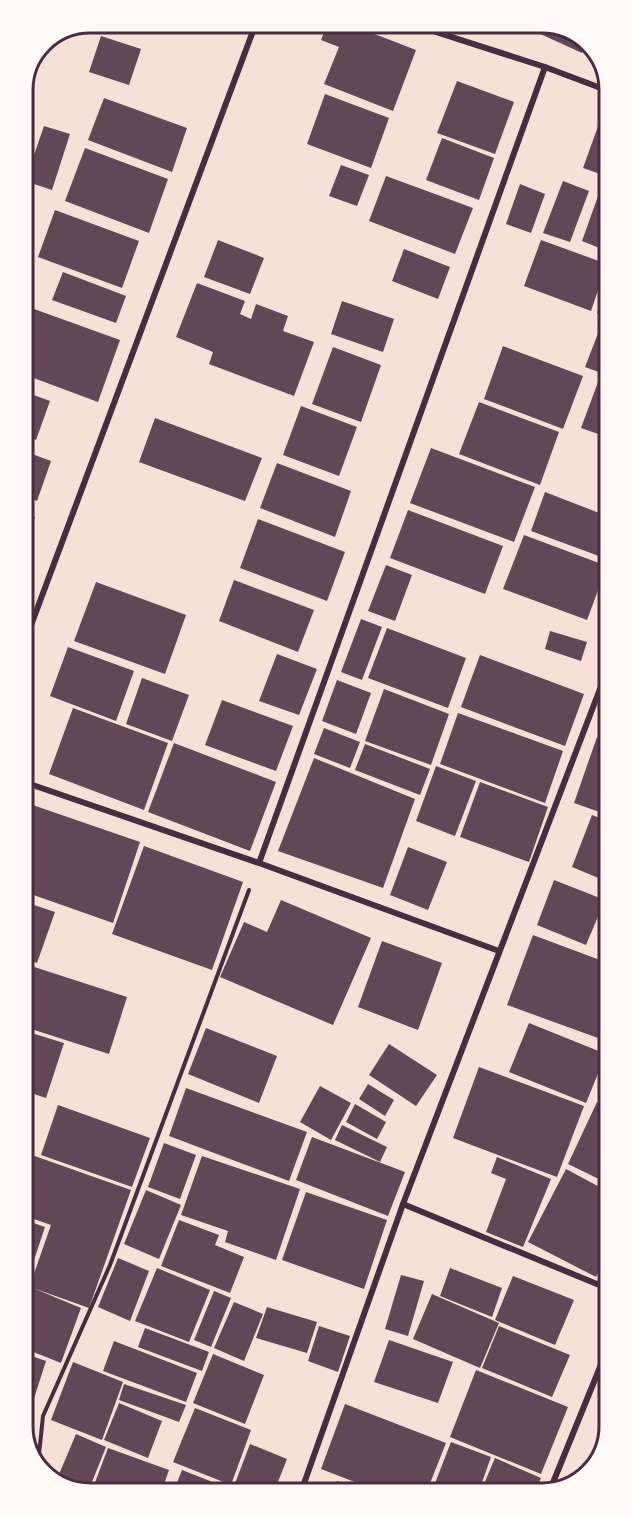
<svg xmlns="http://www.w3.org/2000/svg" width="632" height="1516" viewBox="0 0 632 1516" font-family="Raleway,sans-serif">
<style>
.building{fill:#644757}
.lines{fill:none;stroke-linecap:round;stroke-linejoin:round}
.path{stroke:#4a2c40;stroke-width:4}
.minor{stroke:#4a2c40;stroke-width:6}
.rim{fill:none;stroke:#4a2c40;stroke-width:3}
</style>
<rect width="100%" height="100%" fill="#f7e1d7"/>
<g class="building">
<polygon points="154,23 193,23 189,34"/>
<polygon points="328,23 346,23 416,50 393,111 324,84 339,47 321,40"/>
<polygon points="540,23 547,23 584,37 587,41 582,53 536,32"/>
<polygon points="101,36 141,49 129,85 89,72"/>
<polygon points="457,81 514,102 495,154 437,133"/>
<polygon points="325,94 389,118 371,168 307,144"/>
<polygon points="104,98 187,128 172,172 88,140"/>
<polygon points="601,118 606,120 606,176 583,168"/>
<polygon points="44,126 70,134 52,190 25,181"/>
<polygon points="442,138 494,158 479,200 426,180"/>
<polygon points="85,148 168,179 149,233 65,201"/>
<polygon points="341,165 369,175 357,206 329,196"/>
<polygon points="386,176 473,208 455,254 369,221"/>
<polygon points="563,181 589,191 570,242 543,233"/>
<polygon points="520,184 545,194 531,233 506,224"/>
<polygon points="598,196 606,199 607,251 582,241"/>
<polygon points="55,210 139,241 122,288 38,257"/>
<polygon points="218,240 264,258 250,294 204,277"/>
<polygon points="541,240 607,264 591,311 524,286"/>
<polygon points="404,249 450,267 438,299 392,281"/>
<polygon points="63,272 126,296 116,323 52,300"/>
<polygon points="197,283 245,301 240,314 251,319 256,304 288,316 283,331 314,342 294,396 209,364 213,352 176,337"/>
<polygon points="607,288 607,317 597,313"/>
<polygon points="342,301 394,319 383,352 331,334"/>
<polygon points="23,305 120,340 98,402 23,374"/>
<polygon points="602,323 607,324 607,375 585,367"/>
<polygon points="503,346 583,376 563,429 484,399"/>
<polygon points="333,347 381,365 361,422 312,404"/>
<polygon points="598,382 607,385 607,437 581,428"/>
<polygon points="23,391 50,401 36,440 23,435"/>
<polygon points="479,402 559,432 540,485 459,454"/>
<polygon points="301,406 357,427 339,476 283,455"/>
<polygon points="155,418 262,458 245,501 139,462"/>
<polygon points="431,448 535,487 514,542 410,503"/>
<polygon points="24,451 51,461 37,501 24,496"/>
<polygon points="277,463 351,491 335,537 260,508"/>
<polygon points="545,492 607,516 607,559 531,531"/>
<polygon points="408,510 503,546 485,594 390,558"/>
<polygon points="24,513 35,517 24,549"/>
<polygon points="258,519 345,552 327,601 240,568"/>
<polygon points="524,535 607,566 587,620 503,589"/>
<polygon points="386,565 412,575 395,621 368,611"/>
<polygon points="234,580 314,610 298,652 219,621"/>
<polygon points="96,582 186,615 165,674 74,641"/>
<polygon points="361,619 382,627 362,680 341,672"/>
<polygon points="387,628 466,658 448,708 368,678"/>
<polygon points="550,631 587,642 581,661 545,649"/>
<polygon points="68,647 134,671 116,721 50,696"/>
<polygon points="277,654 317,669 299,715 259,701"/>
<polygon points="480,655 584,694 565,746 461,707"/>
<polygon points="142,678 189,695 172,741 126,724"/>
<polygon points="337,680 371,693 356,734 322,721"/>
<polygon points="384,689 449,714 431,765 365,741"/>
<polygon points="222,700 293,726 276,771 205,745"/>
<polygon points="73,708 168,743 144,810 49,774"/>
<polygon points="458,713 563,751 545,803 440,764"/>
<polygon points="608,715 608,735 601,733"/>
<polygon points="324,728 360,742 350,768 314,754"/>
<polygon points="597,737 608,741 608,815 574,803"/>
<polygon points="174,743 276,782 250,851 148,812"/>
<polygon points="365,744 430,769 420,795 355,770"/>
<polygon points="314,758 415,799 383,888 278,851"/>
<polygon points="436,766 476,781 455,836 416,821"/>
<polygon points="480,782 548,807 529,862 460,837"/>
<polygon points="24,802 140,842 113,923 25,892"/>
<polygon points="592,815 608,821 608,882 572,867"/>
<polygon points="144,846 243,882 212,970 112,934"/>
<polygon points="408,847 447,862 428,910 390,895"/>
<polygon points="554,880 605,900 586,945 537,925"/>
<polygon points="281,900 371,938 333,1025 220,977 244,922 267,932"/>
<polygon points="25,902 55,912 37,963 25,958"/>
<polygon points="608,933 608,953 601,950"/>
<polygon points="533,935 608,963 609,1042 507,1005"/>
<polygon points="382,941 442,963 418,1030 358,1007"/>
<polygon points="25,964 127,997 109,1054 25,1027"/>
<polygon points="529,1023 606,1054 586,1103 509,1072"/>
<polygon points="206,1028 277,1056 259,1103 188,1074"/>
<polygon points="25,1031 64,1043 46,1098 25,1091"/>
<polygon points="389,1044 437,1075 416,1106 369,1075"/>
<polygon points="479,1067 584,1106 557,1177 453,1138"/>
<polygon points="368,1084 394,1100 385,1116 359,1099"/>
<polygon points="320,1086 351,1103 331,1140 300,1122"/>
<polygon points="186,1088 307,1132 289,1181 169,1136"/>
<polygon points="597,1102 609,1107 609,1184 568,1164"/>
<polygon points="355,1104 386,1122 377,1139 346,1122"/>
<polygon points="58,1105 150,1138 132,1187 41,1155"/>
<polygon points="342,1125 387,1147 380,1162 335,1140"/>
<polygon points="312,1137 405,1172 388,1216 296,1180"/>
<polygon points="164,1143 196,1155 180,1199 148,1187"/>
<polygon points="29,1154 131,1190 89,1308 33,1288 81,1308 61,1363 26,1349 26,1286 29,1288 51,1225 25,1216 25,1165"/>
<polygon points="202,1156 300,1189 276,1260 225,1242 228,1231 181,1215"/>
<polygon points="497,1157 551,1179 523,1247 486,1232 506,1179 491,1173"/>
<polygon points="566,1169 609,1192 609,1252 596,1277 528,1242"/>
<polygon points="146,1190 181,1205 159,1259 124,1244"/>
<polygon points="306,1192 387,1220 364,1289 282,1260"/>
<polygon points="25,1220 45,1227 26,1284 26,1283"/>
<polygon points="179,1220 219,1235 215,1245 244,1257 230,1293 161,1266"/>
<polygon points="118,1258 149,1271 130,1321 98,1307"/>
<polygon points="157,1268 210,1290 189,1342 135,1321"/>
<polygon points="450,1268 502,1288 492,1317 440,1296"/>
<polygon points="401,1275 424,1281 408,1336 385,1329"/>
<polygon points="513,1276 574,1300 555,1345 495,1320"/>
<polygon points="214,1291 231,1298 211,1347 194,1340"/>
<polygon points="432,1294 499,1323 480,1368 413,1339"/>
<polygon points="234,1302 263,1314 244,1361 214,1348"/>
<polygon points="267,1307 317,1322 307,1353 256,1338"/>
<polygon points="319,1326 350,1336 338,1372 308,1361"/>
<polygon points="499,1326 570,1355 552,1397 482,1368"/>
<polygon points="145,1328 209,1352 202,1371 138,1347"/>
<polygon points="389,1340 453,1362 438,1403 374,1382"/>
<polygon points="114,1341 197,1373 186,1402 103,1371"/>
<polygon points="26,1354 46,1361 30,1411 26,1409"/>
<polygon points="213,1354 264,1375 245,1424 193,1403"/>
<polygon points="73,1362 123,1382 102,1440 51,1420"/>
<polygon points="476,1370 568,1407 541,1474 450,1437"/>
<polygon points="124,1384 186,1405 179,1422 119,1400"/>
<polygon points="609,1384 609,1407 599,1400"/>
<polygon points="119,1403 162,1421 148,1458 104,1440"/>
<polygon points="345,1404 446,1443 427,1491 378,1491 321,1469"/>
<polygon points="195,1408 251,1430 231,1485 173,1462"/>
<polygon points="76,1434 106,1447 88,1492 57,1479"/>
<polygon points="451,1442 491,1457 479,1491 432,1491"/>
<polygon points="250,1444 287,1459 274,1492 251,1492 234,1486"/>
<polygon points="108,1448 169,1470 161,1493 91,1493"/>
<polygon points="495,1458 541,1478 536,1490 481,1491"/>
<polygon points="182,1470 238,1492 173,1493"/>
<polygon points="337,1481 364,1491 333,1492"/>
</g>
<g class="lines">
<polyline class="path" points="38,1464 43,1416 110,1265 249,890"/>
<g class="minor">
<polyline points="408,23 545,67 606,90"/>
<polyline points="24,644 256,23"/>
<polyline points="24,782 259,863 545,67"/>
<polyline points="259,863 499,951"/>
<polyline points="403,1204 609,1289"/>
<polyline points="550,1490 609,1345"/>
<polyline points="301,1492 403,1204 608,668"/>
</g>
</g>
<path d="M0 0H632V1516H0ZM90 33H542A57 57 0 0 1 599 90V1426A57 57 0 0 1 542 1483H90A57 57 0 0 1 33 1426V90A57 57 0 0 1 90 33Z" fill="#fffaf5" fill-rule="evenodd"/>
<path class="rim" d="M90 33H542A57 57 0 0 1 599 90V1426A57 57 0 0 1 542 1483H90A57 57 0 0 1 33 1426V90A57 57 0 0 1 90 33Z"/>
</svg>
